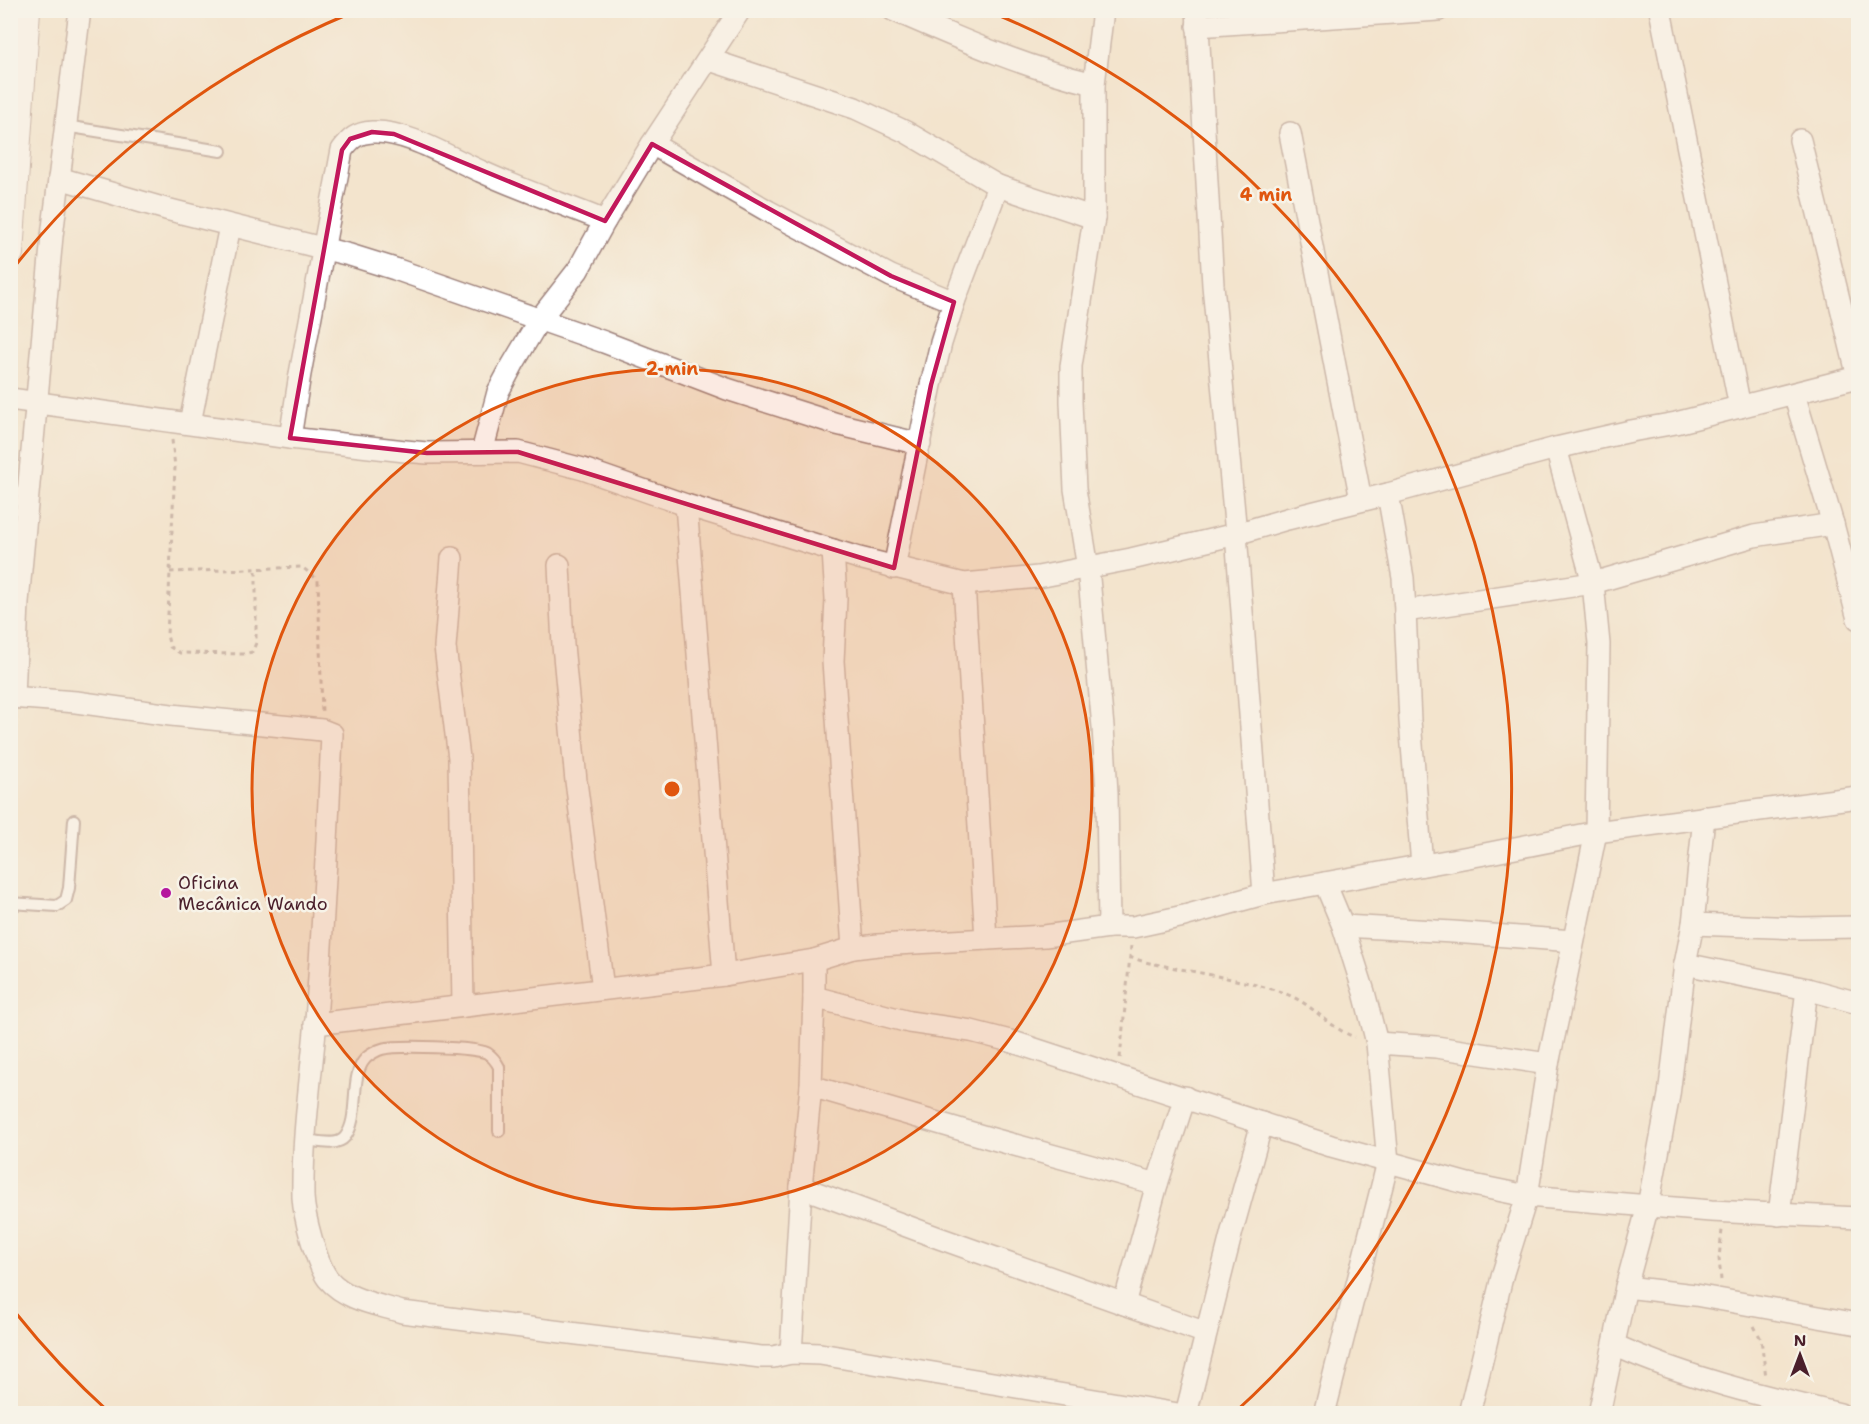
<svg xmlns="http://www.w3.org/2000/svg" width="1869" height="1424" viewBox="0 0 1869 1424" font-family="'Shantell Sans',sans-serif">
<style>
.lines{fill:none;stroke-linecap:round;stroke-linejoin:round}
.service-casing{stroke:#9e827c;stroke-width:14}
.minor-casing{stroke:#9e827c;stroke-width:24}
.tertiary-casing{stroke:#9e827c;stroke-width:28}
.path{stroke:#9e827c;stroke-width:3;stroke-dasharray:4.5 4.5;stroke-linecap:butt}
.service{stroke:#fff;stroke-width:10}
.minor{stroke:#fff;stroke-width:21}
.tertiary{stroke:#fff;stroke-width:26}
.marked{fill:none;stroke:#c2185b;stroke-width:4.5;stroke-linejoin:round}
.ring{fill:none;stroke:#e0560e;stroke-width:3}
.poi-dot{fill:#b5179e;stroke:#f7f3e8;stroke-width:2}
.labels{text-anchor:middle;stroke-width:5;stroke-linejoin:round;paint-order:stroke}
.poi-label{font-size:18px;fill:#4a1f2b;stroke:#f7f3e8;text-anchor:start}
.centre{fill:#e0560e;stroke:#f7f3e8;stroke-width:3}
.ring-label{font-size:18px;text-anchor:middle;font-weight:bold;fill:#e0560e;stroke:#f7f3e8;stroke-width:5;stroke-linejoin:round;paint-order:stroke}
</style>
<rect width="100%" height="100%" fill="#f7f3e8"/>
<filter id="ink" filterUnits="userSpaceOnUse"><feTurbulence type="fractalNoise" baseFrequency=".0167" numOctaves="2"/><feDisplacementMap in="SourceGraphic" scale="12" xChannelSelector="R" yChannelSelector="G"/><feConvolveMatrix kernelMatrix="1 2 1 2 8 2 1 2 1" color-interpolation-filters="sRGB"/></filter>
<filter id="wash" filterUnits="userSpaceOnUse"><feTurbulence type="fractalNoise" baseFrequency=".008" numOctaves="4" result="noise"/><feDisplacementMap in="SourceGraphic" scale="24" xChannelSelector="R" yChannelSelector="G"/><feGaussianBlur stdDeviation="1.35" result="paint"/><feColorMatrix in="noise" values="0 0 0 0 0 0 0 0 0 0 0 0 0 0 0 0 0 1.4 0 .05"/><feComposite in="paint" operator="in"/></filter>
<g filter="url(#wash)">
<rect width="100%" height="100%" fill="#f3e4cd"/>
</g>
<g filter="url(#ink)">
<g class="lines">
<defs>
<g id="service">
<polyline points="65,126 221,151"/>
<polyline points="10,903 57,906 66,900 69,888 74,820"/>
<path d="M 306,1140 C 317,1141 337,1147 345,1137 C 361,1117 348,1077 366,1058 C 369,1055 378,1050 382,1049 C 397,1045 474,1047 487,1053 C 493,1057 496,1061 499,1067 L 499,1131"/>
</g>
<g id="minor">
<path d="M 893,10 C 960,39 1023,67 1094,84"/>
<polyline points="1103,10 1094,84 1094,218 1071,366 1071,402 1075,489 1088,568 1103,727 1107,793 1109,927"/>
<polyline points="1197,10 1213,285 1236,534 1264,894"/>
<polyline points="1660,10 1740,407"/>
<polyline points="1197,26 1438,10"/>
<polyline points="710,60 855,108 906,132 998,186 954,302 941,343 931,385 894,568"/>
<polyline points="1290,133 1361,500"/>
<polyline points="1800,140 1858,377"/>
<polyline points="652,144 768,211 891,276 954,302"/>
<polyline points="59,178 166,209 350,255 395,269 604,342 727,389 837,424 920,444"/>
<polyline points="998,186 1094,218"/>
<polyline points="1794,394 1833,524 1858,619"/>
<polyline points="10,399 290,438 405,451 427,453 518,452 583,469 686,505 859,558 964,584 1038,577 1131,559 1236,534 1287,519 1388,494 1556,448 1631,431 1676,423 1858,377"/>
<polyline points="190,423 230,226"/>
<path d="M 290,438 L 300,374 L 342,150 C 351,138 357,133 372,132 C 406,130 450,158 480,171 C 521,190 563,204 605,221"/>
<polyline points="482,452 498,392 513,364 539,320 578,270 605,221 652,144 740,10"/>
<polyline points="1388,494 1403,578 1405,611 1593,583 1754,536 1833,524"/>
<polyline points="686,505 724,975"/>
<polyline points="833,550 836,599 833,661 853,948"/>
<polyline points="452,558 445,647 459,758 463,1006"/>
<polyline points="559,565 563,645 576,781 603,989"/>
<polyline points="964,584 986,939"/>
<polyline points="1405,611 1410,721 1422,865"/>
<path d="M 10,697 L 76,702 L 171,715 L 322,730 L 332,734 C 328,829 323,924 316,1020 C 311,1078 302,1138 303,1197 C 304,1216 316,1263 328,1279 C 346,1300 376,1304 402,1312 L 761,1357 L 773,1357 L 791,1353 L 820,1354 L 1178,1414"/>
<polyline points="14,697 18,602 52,236 80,10"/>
<polyline points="1693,924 1800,928 1858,927"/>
<polyline points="1343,926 1453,932 1573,941"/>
<polyline points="814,960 814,997 909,1022 971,1031 1010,1041 1331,1146 1468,1184 1527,1196 1711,1211 1858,1218"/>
<polyline points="1685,964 1807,989 1858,1003"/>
<polyline points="315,1024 724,975 814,960 853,948 878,945 1045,936 1109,927 1133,927 1184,916 1264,894 1485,854 1596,832 1858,797"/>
<polyline points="1377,1043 1436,1047 1548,1064"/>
<polyline points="811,1086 993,1139 1157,1184"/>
<polyline points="801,1187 939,1238 1206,1333"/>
<polyline points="1779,1215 1807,989"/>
<polyline points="1626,1287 1695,1295 1858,1324"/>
<polyline points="1124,1304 1157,1184 1185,1097"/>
<path d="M 1614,1345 C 1687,1378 1762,1396 1840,1414"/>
<polyline points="791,1353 801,1187 811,1086 814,997"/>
<polyline points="1186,1414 1232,1231 1262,1123"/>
<polyline points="1324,1414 1388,1162 1377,1043 1364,992 1343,926 1325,883"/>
<polyline points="1469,1414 1503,1273 1527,1196 1548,1064 1559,1013 1596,832 1599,644 1593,583 1556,448"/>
<polyline points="1599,1414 1626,1287 1648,1206 1669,1095 1685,964 1693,924 1704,817"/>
</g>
<polyline id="tertiary" points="10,253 27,10"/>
</defs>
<use href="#service" class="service-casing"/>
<use href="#minor" class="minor-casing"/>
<use href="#tertiary" class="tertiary-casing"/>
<g class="path">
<polyline points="172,440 175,467 167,635 170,647 180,653 244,654 252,652 256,643 256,569"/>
<polyline points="170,572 302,567 318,580 322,713"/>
<path d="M 1129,957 L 1145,962 C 1174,968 1203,973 1231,979 C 1252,984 1274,988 1293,997 C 1316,1008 1331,1029 1355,1037"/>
<polyline points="1120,1058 1131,946"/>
<polyline points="1721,1280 1719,1258 1722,1230"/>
<polyline points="1754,1326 1761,1339 1766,1377"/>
<polyline points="1852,1400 1858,1380"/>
</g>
<use href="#service" class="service"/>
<use href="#minor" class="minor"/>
<use href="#tertiary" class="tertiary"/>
</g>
</g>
<path d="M0 0H1869V1424H0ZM 372,132 L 394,134 L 605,221 L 652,144 L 891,276 L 954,302 L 931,385 L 894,568 L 518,452 L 427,453 L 290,438 L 342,150 L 350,139 Z" fill="#f3e4cd" fill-opacity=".55" fill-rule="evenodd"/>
<path class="marked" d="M 372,132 L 394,134 L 605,221 L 652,144 L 891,276 L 954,302 L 931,385 L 894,568 L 518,452 L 427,453 L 290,438 L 342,150 L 350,139 Z"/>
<circle cx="672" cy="789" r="420" fill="#e0560e" fill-opacity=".12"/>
<g class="ring">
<circle cx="672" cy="789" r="420"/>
<path d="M110 1413A840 840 0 0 1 15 1312M15 266A840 840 0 0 1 351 13M993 13A840 840 0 0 1 1234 1413"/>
</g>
<circle class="poi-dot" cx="166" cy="893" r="6"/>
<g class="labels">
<g class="poi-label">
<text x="178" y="889">Oficina<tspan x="178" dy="21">Mecânica Wando</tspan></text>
</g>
</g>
<circle cx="672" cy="789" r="9" class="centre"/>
<g class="ring-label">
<text x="1266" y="201">4 min</text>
<text x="672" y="375">2 min</text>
</g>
<rect width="1869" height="1424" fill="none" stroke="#f7f3e8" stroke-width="36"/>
<g transform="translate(1800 1355)" stroke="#f7f3e8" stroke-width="4.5" paint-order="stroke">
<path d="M0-4.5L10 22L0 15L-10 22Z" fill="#4a1f2b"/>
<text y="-9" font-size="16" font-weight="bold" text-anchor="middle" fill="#4a1f2b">N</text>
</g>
</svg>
